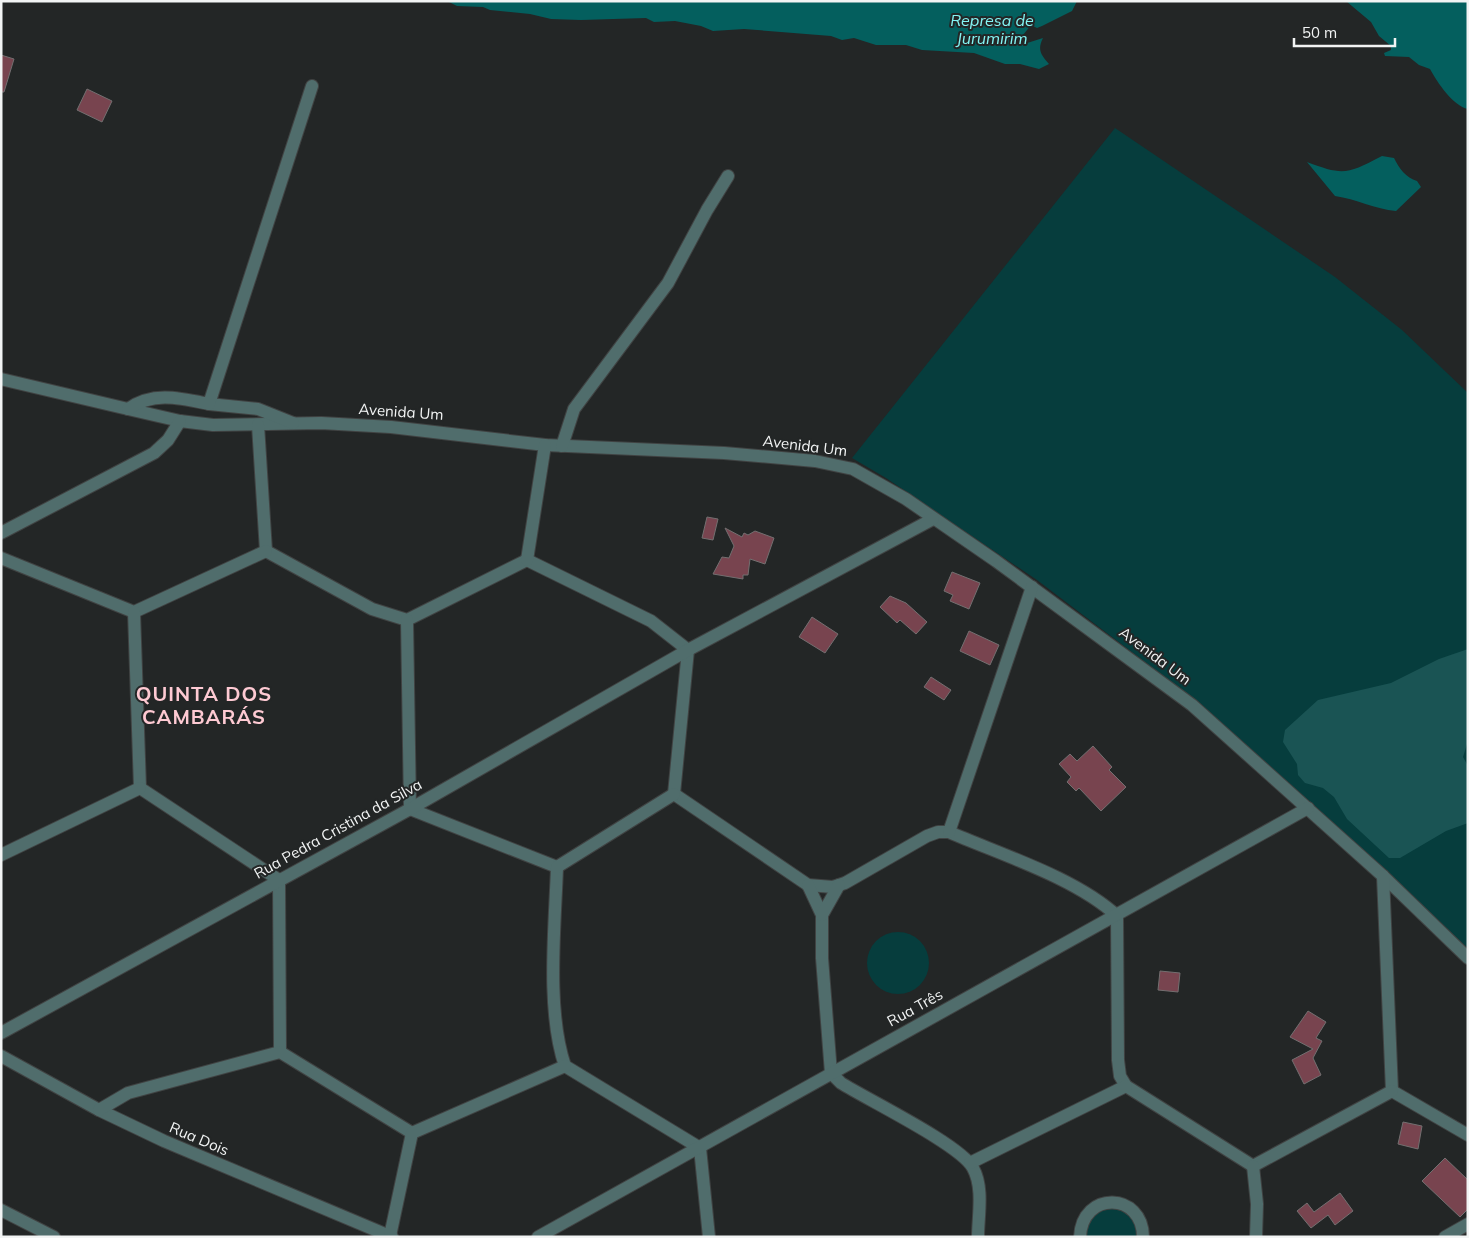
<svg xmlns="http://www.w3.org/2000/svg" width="1469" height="1238" viewBox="0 0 1469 1238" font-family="Mulish,sans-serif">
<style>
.green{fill:#063d3d}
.forest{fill:#1a5454}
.water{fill:#045f5e}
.building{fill:#78444f;stroke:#736f70}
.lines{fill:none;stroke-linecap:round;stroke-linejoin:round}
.minor-casing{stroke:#404343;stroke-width:14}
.minor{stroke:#506d6c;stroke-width:12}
.labels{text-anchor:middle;stroke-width:4;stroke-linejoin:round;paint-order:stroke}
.street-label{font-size:15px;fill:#f2f4f4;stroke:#232626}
.water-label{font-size:16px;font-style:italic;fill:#84f5f4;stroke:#232626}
.district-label{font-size:20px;font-weight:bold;letter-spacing:1px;fill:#fecad3;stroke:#232626}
</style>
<rect width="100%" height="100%" fill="#232626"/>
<g class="green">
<polygon points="1115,128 1335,277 1402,330 1468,393 1468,951 1191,697 1037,580 886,478 852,458"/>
<circle cx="898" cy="963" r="31"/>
<polygon points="1118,1207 1134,1217 1139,1237 1084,1237 1093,1213"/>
</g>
<polygon class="forest" points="1468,649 1468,741 1463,757 1468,766 1468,823 1446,831 1400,858 1389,858 1347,819 1334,797 1323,788 1305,783 1298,775 1297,764 1283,742 1285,730 1318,700 1391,683 1439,659"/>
<g class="water">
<path d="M 447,1 L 1077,1 L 1072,11 L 1042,26 L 1037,28 L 1031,25 L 1019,40 L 1024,44 L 1043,38 C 1037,50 1041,55 1049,64 L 1039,69 L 1020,64 L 1005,64 L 974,53 L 922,50 L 906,45 L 876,45 L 854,38 L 842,40 L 831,36 L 744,29 L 713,31 L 701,26 L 675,21 L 654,22 L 646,18 L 581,20 L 551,19 L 530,14 L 490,10 L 483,7 L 457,6 Z"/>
<path d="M 1346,1 L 1467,1 L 1468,109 C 1453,106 1437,82 1430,69 L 1419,65 L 1409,57 L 1385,56 L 1384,53 L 1391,50 L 1391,46 L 1379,36 L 1371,22 Z"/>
<path d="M 1382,156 L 1394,158 C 1399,168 1406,178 1417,181 L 1421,187 L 1396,211 C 1375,209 1356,199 1335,196 L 1307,162 C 1344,176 1347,174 1382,156 Z"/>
</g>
<g class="building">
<polygon points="1,55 14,59 4,92 1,92"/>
<polygon points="87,89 112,101 102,122 77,110"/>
<polygon points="707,517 718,519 713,540 702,538"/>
<polygon points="725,528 742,537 744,533 748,535 755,531 774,538 765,564 750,559 748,575 743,575 743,579 713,574 722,557 729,558 734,546"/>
<polygon points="952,572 980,583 969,609 950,601 953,595 944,591"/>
<polygon points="890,596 906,603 927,622 916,634 900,620 897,623 880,607"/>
<polygon points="812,617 838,634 825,653 799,637"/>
<polygon points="969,631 999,645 990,665 960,651"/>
<polygon points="931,677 951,690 944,700 924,687"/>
<polygon points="1093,746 1112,767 1109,770 1126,787 1101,811 1079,788 1076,791 1067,782 1071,777 1059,764 1070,754 1077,761"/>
<polygon points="1160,971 1180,973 1178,992 1158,990"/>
<polygon points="1308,1011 1326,1022 1316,1038 1322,1041 1313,1058 1321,1075 1304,1084 1292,1060 1313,1049 1290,1037"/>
<polygon points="1403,1122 1422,1126 1418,1149 1398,1144"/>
<polygon points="1445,1158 1468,1180 1468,1209 1460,1217 1422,1181"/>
<polygon points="1340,1193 1353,1211 1335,1225 1328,1215 1311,1228 1297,1211 1307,1203 1314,1212"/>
</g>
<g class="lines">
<defs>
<g id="minor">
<polyline points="1,379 128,409 180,421 213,425 321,423 391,427 545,445 724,453 815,461 853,469 906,499 996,561 1192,705 1383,876 1468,958"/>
<polyline points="209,404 258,409 293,423"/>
<path d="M 128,409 C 153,391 180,398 209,404 L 312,86"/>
<polyline points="258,425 266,551"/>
<polyline points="562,446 574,409 668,283 707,210 728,176"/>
<polyline points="1,533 154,453 168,440 180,421"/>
<polyline points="266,551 372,609 407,620 527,560"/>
<polyline points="1,558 134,612 266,551"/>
<polyline points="527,560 651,621 688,650"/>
<polyline points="527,560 545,445"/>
<polyline points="134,612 140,788"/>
<polyline points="407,620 410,809 557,867"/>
<polyline points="140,788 279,880 280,1052"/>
<path d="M 674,794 L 808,885 L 833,887 L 845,883 L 927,836 L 938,832 L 949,832 C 1002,855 1076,878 1117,916 L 1118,1060 L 1120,1076 L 1126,1086 L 1253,1166"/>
<polyline points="674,794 688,650"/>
<polyline points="949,832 1032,587"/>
<polyline points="1,855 140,788"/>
<path d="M 557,867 C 555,927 546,1010 565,1066 L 700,1148 L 709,1237"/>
<polyline points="557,867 674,794"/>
<polyline points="1383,876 1392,1091"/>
<path d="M 808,885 L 822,915 L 822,958 L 831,1073 L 841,1083 C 868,1100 961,1145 973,1168 C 984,1188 978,1216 978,1237"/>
<polyline points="822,915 839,885"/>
<polyline points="1,1033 410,809 688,650 933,519"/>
<polyline points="1,1056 99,1110 164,1141 392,1237"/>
<polyline points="1392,1091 1468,1135"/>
<polyline points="99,1110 128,1093 280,1052 412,1133"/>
<polyline points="970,1163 1126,1086"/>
<polyline points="1253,1166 1392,1091"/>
<polyline points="1253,1166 1257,1204 1256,1237"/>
<polyline points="1,1210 54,1237"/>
<polyline points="390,1236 412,1133 565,1066"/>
<polyline points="538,1237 1308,808"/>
<path d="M 1080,1237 C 1082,1190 1143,1192 1143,1237"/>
<polyline points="1445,1237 1468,1224"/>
</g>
</defs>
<use href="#minor" class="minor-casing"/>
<use href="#minor" class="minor"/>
</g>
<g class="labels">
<g class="street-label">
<text transform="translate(401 412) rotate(4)" y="5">Avenida Um</text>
<text transform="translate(805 446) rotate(7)" y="5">Avenida Um</text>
<text transform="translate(1155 656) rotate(37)" y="5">Avenida Um</text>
<text transform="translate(338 829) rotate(-29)" y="5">Rua Pedra Cristina da Silva</text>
<text transform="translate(915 1008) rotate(-29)" y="5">Rua Três</text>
<text transform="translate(199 1139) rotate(23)" y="5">Rua Dois</text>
</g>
<g class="water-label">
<text x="992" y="26">Represa de<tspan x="992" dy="18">Jurumirim</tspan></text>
</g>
<g class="district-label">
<text x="204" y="701">QUINTA DOS<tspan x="204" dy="23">CAMBARÁS</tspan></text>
</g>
</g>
<rect width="1469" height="1238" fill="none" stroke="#f2f4f4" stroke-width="5"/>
<path d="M1294 38v8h101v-8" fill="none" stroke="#f2f4f4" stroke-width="2.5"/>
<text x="1302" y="38" font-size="15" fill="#f2f4f4" stroke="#232626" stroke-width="4" paint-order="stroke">50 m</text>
</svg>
